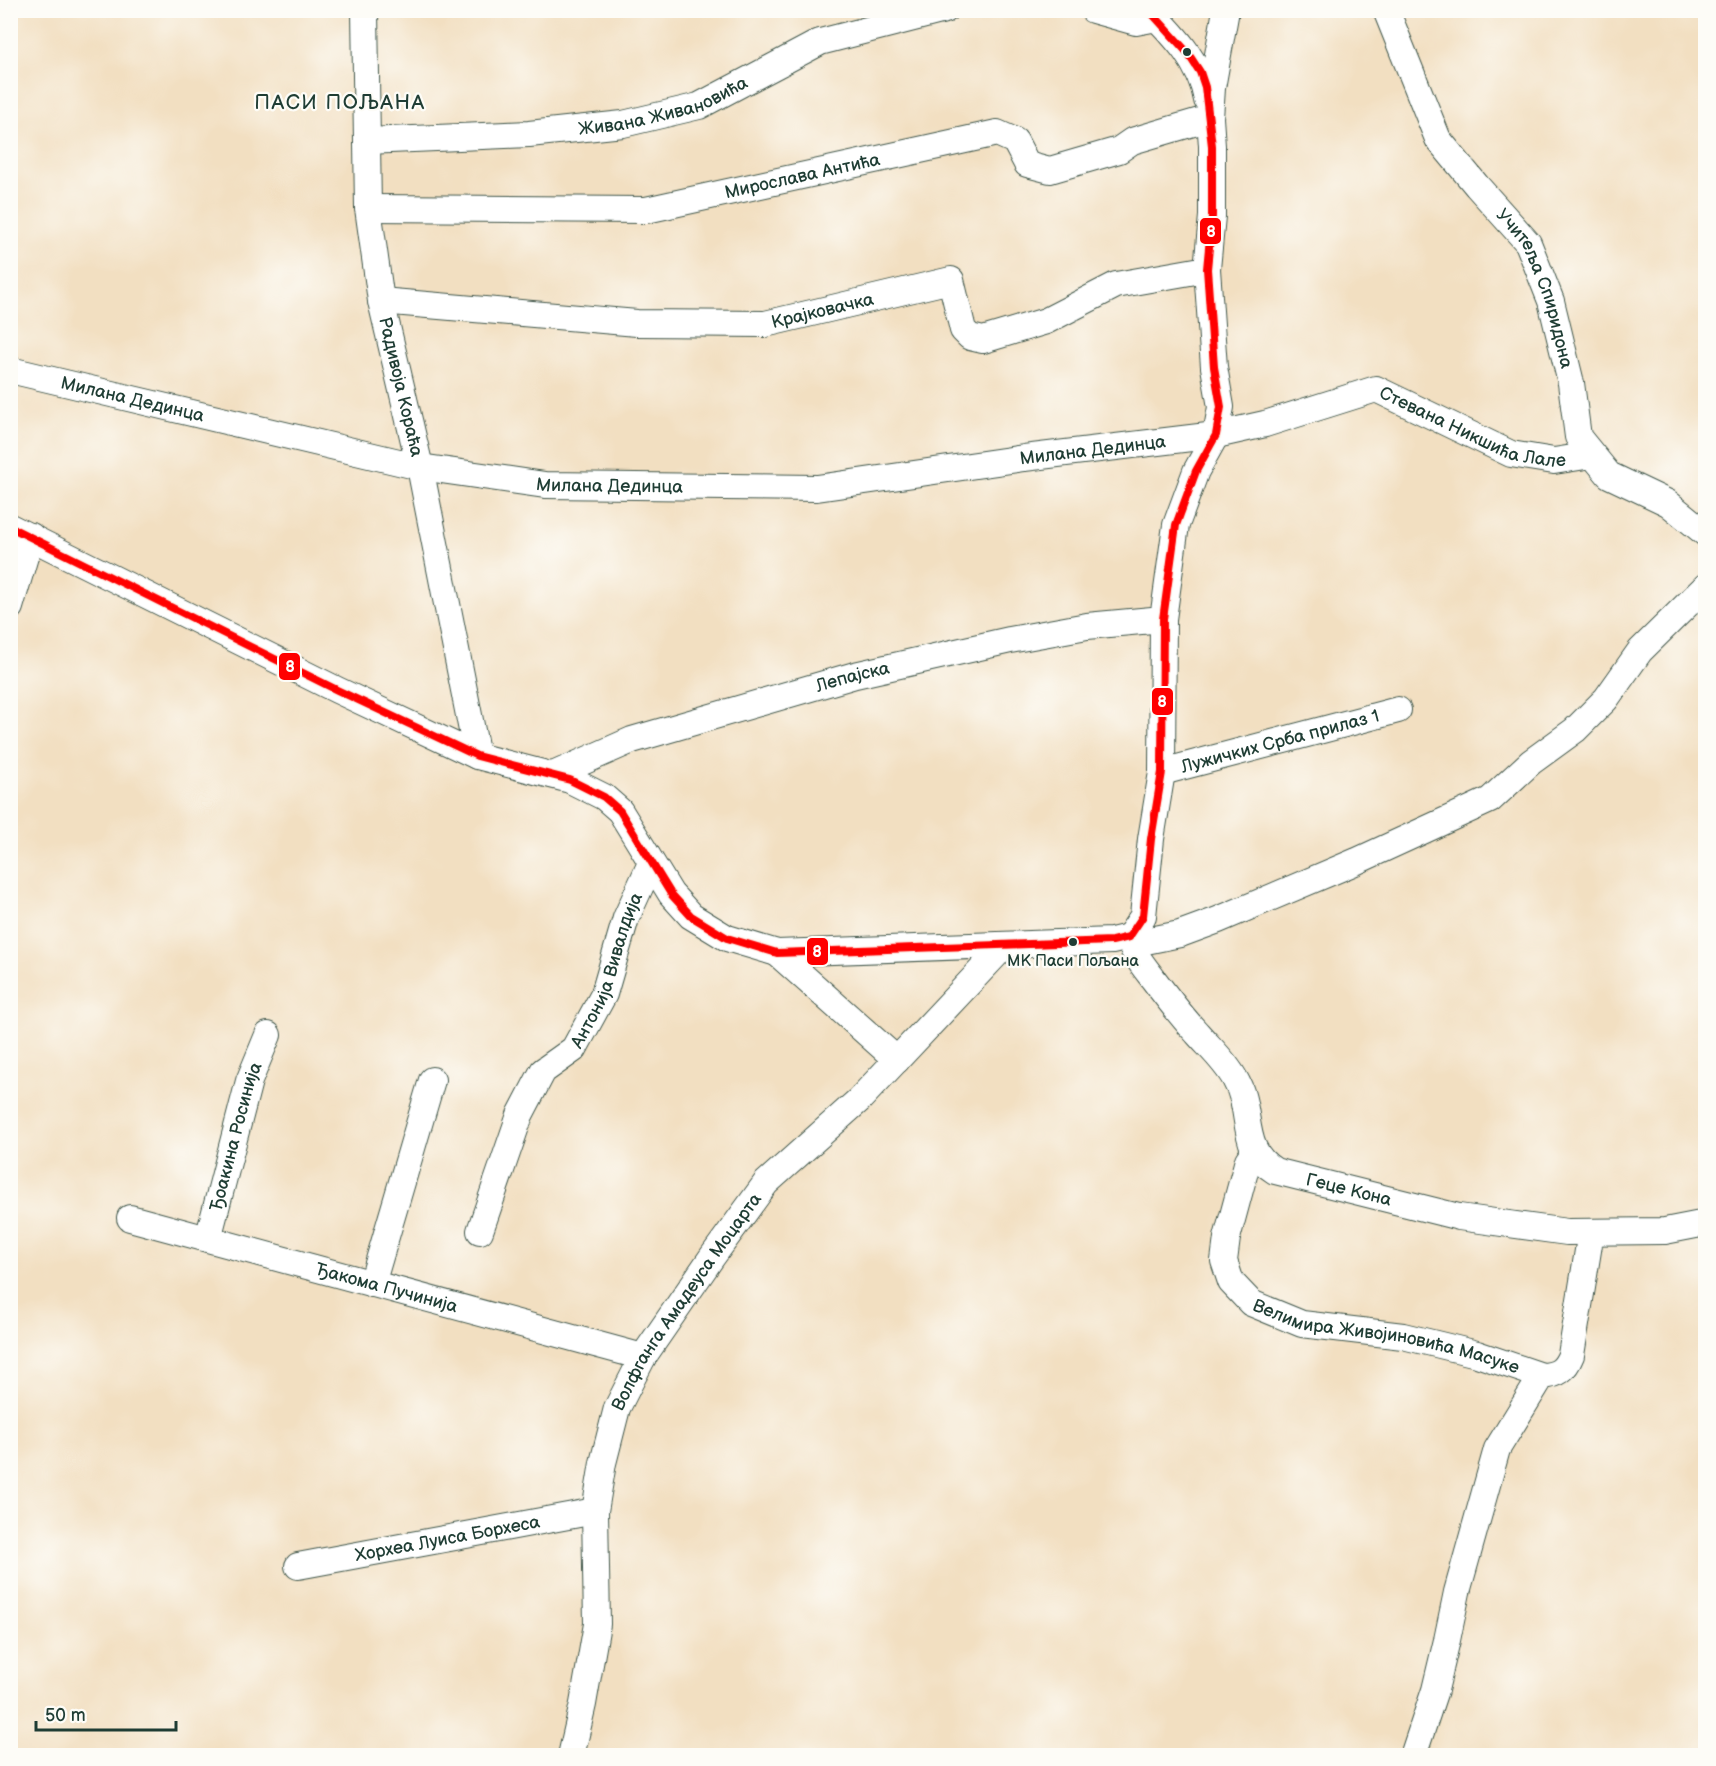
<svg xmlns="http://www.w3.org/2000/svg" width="1716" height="1766" viewBox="0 0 1716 1766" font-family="'Balsamiq Sans',sans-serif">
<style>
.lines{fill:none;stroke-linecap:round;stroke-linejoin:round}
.minor-casing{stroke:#3f5549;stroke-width:28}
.minor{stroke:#fff;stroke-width:26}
.bus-1-casing{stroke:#fdfcf7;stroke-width:12}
.bus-1{stroke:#f00;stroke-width:8}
.bus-dot{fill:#1f3d34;stroke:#fdfcf7;stroke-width:2}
.labels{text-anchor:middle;stroke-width:4.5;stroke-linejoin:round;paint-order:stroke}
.bus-label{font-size:16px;fill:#1f3d34;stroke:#fdfcf7}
.street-label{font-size:18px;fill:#1f3d34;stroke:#fdfcf7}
.quarter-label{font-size:21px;letter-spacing:1.5px;fill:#1f3d34;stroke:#fdfcf7}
.line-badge{stroke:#fdfcf7;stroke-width:2}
.badge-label{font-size:16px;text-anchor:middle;font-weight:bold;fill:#fff}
</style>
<rect width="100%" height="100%" fill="#fdfcf7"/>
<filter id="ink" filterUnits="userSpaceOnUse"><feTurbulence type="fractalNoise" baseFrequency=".0167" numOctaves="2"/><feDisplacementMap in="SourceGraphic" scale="12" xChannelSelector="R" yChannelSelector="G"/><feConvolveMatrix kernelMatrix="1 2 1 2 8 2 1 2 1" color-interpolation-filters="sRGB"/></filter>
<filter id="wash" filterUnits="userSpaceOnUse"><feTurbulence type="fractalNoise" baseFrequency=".008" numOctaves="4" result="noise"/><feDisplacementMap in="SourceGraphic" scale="24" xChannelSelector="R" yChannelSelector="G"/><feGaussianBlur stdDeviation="1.35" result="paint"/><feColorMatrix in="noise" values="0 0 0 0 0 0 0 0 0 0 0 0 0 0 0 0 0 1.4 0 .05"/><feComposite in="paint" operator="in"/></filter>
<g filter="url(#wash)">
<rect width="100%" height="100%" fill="#f2dfc1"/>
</g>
<g filter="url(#ink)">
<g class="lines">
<defs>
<g id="minor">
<path id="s1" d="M 365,10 L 368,208 L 381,301 L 420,467 L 477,756"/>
<polyline points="1093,10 1136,22 1157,18"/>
<path d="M 1149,10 C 1175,36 1201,63 1207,100"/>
<path id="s2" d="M 1386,10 L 1438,139 L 1477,186 L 1528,243 L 1551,301 L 1571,383 L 1578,437 L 1609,475 L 1668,503 L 1706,534"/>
<path id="s3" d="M 367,141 L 529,134 L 623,124 L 699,106 L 820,42 L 945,10"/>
<path id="s4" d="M 368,208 L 646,210 L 997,133 L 1015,141 L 1027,164 L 1050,170 L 1119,150 L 1132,141 L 1210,118"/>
<path id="s5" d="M 381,301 L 637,323 L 765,324 L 951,280 L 963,330 L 970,337 L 983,340 L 1046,321 L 1116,285 L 1207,269"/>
<path id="s6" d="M 10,370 L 420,467 L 545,485 L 817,488 L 1024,458 L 1216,435 L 1265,424 L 1376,389 L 1511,454 L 1554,461 L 1592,455"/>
<polyline points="10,527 337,690 477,756 570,780 604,797 620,811 671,894 691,916 727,938 777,953 1112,941 1129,937"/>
<polyline points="10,607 31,536"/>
<path id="s7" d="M 1162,772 L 1398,710"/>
<path id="s8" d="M 553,775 L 632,740 L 855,675 L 1010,640 L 1087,626 L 1163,619"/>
<polyline points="1129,937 1143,916 1151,839 1162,772 1163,619 1176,525 1196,471 1216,435 1221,407 1214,367 1207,269 1212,216 1212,146 1210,118 1212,88 1226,10"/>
<path id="s9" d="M 1129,937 C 1133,953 1141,963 1151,976 C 1166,996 1180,1015 1197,1033 C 1210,1048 1225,1061 1235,1079 C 1254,1111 1238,1149 1275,1171 L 1459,1217 L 1567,1232 L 1665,1231 L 1706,1223"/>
<polyline points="1131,944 1180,934 1218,920 1357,861 1490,800 1531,762 1575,730 1606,699 1640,651 1706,586"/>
<polyline points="777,953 897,1060"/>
<path id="s10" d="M 1254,1151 L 1248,1160 L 1227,1238 L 1224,1261 L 1231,1282 L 1251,1303 L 1302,1324 L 1403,1336 L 1477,1354 L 1542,1376"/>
<path id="s11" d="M 130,1218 L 643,1357"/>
<path id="s12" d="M 480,1231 L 520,1115 L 543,1071 L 574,1049 L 604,994 L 626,918 L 651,863"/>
<path id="s13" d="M 208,1239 L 249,1081 L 268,1035"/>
<polyline points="372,1284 432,1080"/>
<path id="s14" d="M 298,1566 L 595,1511"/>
<path id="s15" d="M 571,1756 L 583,1704 L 597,1624 L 595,1511 L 603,1463 L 617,1408 L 643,1357 L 712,1257 L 766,1183 L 859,1100 L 1004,946"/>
<path d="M 1413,1756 L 1435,1690 L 1447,1640 L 1457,1592 L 1497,1449 L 1542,1376 C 1558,1375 1565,1370 1571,1355 L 1591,1232"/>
</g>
</defs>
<use href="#minor" class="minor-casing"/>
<use href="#minor" class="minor"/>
<defs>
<g id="bus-1">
<polyline points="10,527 337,690 477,756 570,780 604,797 620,811 671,894 691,916 727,938 777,953 1112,941 1129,937"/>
<polyline points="1129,937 1143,916 1151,839 1162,772 1163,619 1176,525 1196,471 1216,435 1221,407 1214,367 1207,269 1212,216 1212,146 1205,87 1200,72 1187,52 1149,10"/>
</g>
</defs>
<use href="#bus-1" class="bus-1-casing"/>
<use href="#bus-1" class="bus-1"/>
</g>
</g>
<g class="bus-dot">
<circle cx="1187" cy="52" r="5"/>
<circle cx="1073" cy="942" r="5"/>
</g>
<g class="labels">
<g class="bus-label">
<text x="1073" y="966">МК Паси Пољана</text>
</g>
<g class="street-label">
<text dy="6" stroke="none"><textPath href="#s3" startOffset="300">Живана Живановића</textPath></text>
<text dy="6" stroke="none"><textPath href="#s4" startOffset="438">Мирослава Антића</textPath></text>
<text dy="6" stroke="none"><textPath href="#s2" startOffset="321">Учитеља Спиридона</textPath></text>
<text dy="6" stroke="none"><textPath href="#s5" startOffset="444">Крајковачка</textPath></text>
<text dy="6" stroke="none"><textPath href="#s1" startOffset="380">Радивоја Кораћа</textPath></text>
<text dy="6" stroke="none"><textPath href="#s6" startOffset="126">Милана Дединца</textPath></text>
<text dy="6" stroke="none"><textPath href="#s6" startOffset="1494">Стевана Никшића Лале</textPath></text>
<text dy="6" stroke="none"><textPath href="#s6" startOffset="1098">Милана Дединца</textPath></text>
<text dy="6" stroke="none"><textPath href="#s6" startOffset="612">Милана Дединца</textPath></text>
<text dy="6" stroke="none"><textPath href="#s8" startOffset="316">Лепајска</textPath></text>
<text dy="6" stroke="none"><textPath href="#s7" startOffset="122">Лужичких Срба прилаз 1</textPath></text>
<text dy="6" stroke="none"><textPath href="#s12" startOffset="296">Антонија Вивалдија</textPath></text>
<text dy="6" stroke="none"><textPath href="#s13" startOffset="106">Ђоакина Росинија</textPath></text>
<text dy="6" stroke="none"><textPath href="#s9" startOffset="358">Геце Кона</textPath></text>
<text dy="6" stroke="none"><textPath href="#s11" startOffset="266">Ђакома Пучинија</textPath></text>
<text dy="6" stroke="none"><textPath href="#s15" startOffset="480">Волфганга Амадеуса Моцарта</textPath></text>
<text dy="6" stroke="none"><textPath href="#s10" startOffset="306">Велимира Живојиновића Масуке</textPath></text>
<text dy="6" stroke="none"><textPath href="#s14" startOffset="152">Хорхеа Луиса Борхеса</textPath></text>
</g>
<g class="quarter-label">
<text x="340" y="109">ПАСИ ПОЉАНА</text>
</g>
</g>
<g class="line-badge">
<rect x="1199" y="217" width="23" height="28" rx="6" fill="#f00"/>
<rect x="278" y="652" width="23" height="29" rx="6" fill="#f00"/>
<rect x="1151" y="687" width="23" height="29" rx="6" fill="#f00"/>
<rect x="806" y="937" width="23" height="29" rx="6" fill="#f00"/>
</g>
<g class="badge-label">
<text x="1211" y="237">8</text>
<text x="290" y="672">8</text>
<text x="1162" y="707">8</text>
<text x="817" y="957">8</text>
</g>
<rect width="1716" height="1766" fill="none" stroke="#fdfcf7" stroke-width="36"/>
<path d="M36 1721v9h140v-9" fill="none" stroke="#1f3d34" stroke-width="3"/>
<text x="45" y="1721" font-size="18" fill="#1f3d34" stroke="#fdfcf7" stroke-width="4.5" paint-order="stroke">50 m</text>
</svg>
